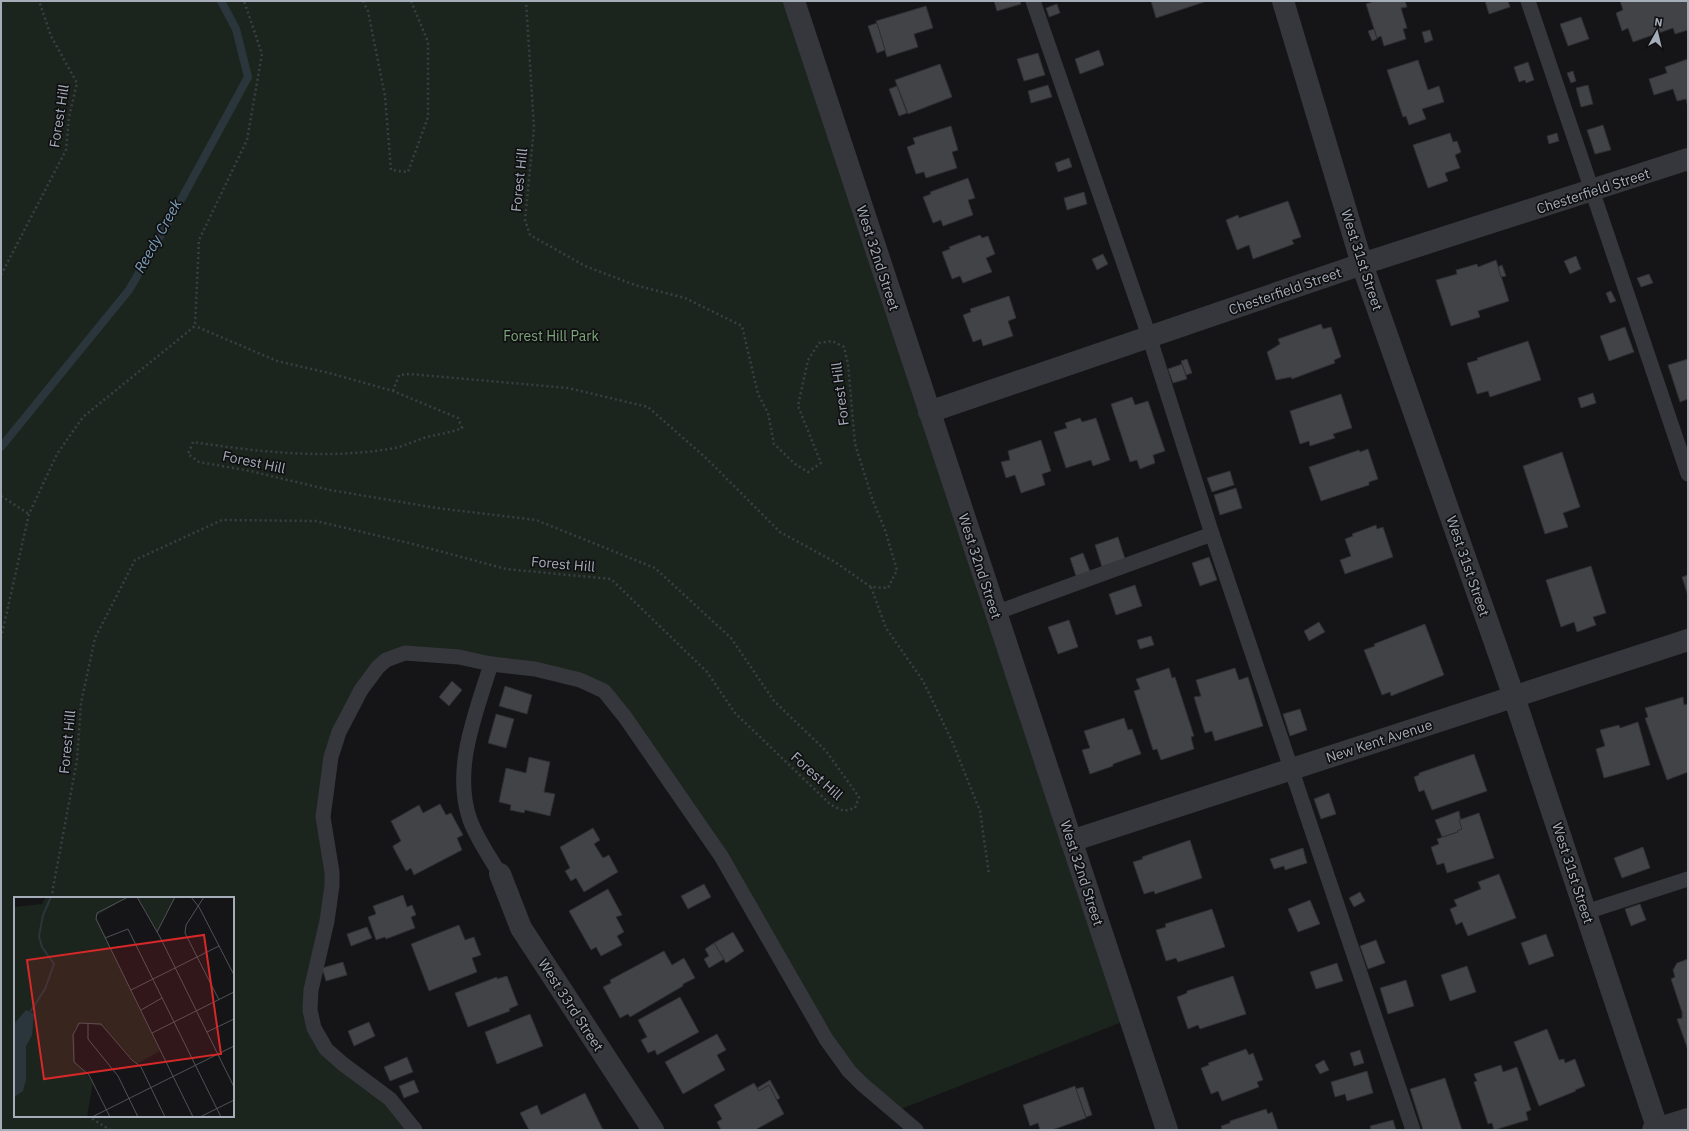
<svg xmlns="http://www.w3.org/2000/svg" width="1689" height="1131" viewBox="0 0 1689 1131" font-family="'IBM Plex Sans',sans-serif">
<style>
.green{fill:#1c251d;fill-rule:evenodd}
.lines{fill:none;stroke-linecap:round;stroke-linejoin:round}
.stream{stroke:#2a363c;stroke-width:8}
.building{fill:#414347;stroke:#2f2f33}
.path{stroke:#3b3e44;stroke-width:2.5;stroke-dasharray:2 3;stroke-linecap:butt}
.lane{stroke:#35373c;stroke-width:15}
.street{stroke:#35373c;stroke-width:22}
.labels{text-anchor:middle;stroke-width:3.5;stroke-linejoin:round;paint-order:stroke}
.street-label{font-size:14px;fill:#a5adb9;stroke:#101012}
.park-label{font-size:14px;fill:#7ca57a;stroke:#101012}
.water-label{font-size:15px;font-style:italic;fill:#799fb7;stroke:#101012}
.inset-river{fill:none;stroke:#2a363c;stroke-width:2}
.inset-road{fill:none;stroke:#4f5258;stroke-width:1}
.view{fill:#d62828;fill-opacity:0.15;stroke:#d62828;stroke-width:2}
.inset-edge{fill:none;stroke:#a5adb9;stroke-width:2}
</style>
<rect width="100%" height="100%" fill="#151517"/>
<path class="green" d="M 1,1 L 794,1 L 1127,1020 L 896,1111 L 853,1075 L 626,719 L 587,682 L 413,655 L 374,674 L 328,767 L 326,900 L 313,983 L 322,1041 L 415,1130 L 1,1130 ZM 15,898 L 233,898 L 233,1116 L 15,1116 Z"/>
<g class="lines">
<polyline class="stream" points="1,447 129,290 182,198 248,77 236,29 221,1"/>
</g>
<g class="building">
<polygon points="994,1 1020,1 1021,4 997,11"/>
<polygon points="1151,1 1207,1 1156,18"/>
<polygon points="1375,1 1405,1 1407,7 1401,8 1407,28 1403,29 1406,39 1384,46 1381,36 1377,38 1366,4"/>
<polygon points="1485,1 1508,1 1510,7 1489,14"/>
<polygon points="1620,1 1688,1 1688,30 1675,34 1673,28 1633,42 1628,28 1622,31 1616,13 1623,10"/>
<polygon points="1057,4 1060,13 1049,17 1046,8"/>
<polygon points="926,6 933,28 914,34 918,47 887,57 876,21"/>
<polygon points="1581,17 1589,39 1568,46 1560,24"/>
<polygon points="877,23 885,50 877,53 868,26"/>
<polygon points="1374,29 1377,39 1372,41 1368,31"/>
<polygon points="1430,30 1433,40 1425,43 1422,32"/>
<polygon points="1099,50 1104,65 1080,74 1075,59"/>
<polygon points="1038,53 1045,75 1024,81 1017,59"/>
<polygon points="1688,59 1688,107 1686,99 1677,101 1673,89 1654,95 1649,79 1667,73 1665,67"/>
<polygon points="1418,60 1428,90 1439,86 1444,102 1422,109 1426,119 1409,125 1406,116 1403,117 1387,70"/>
<polygon points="1528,62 1534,80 1526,83 1525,80 1519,82 1514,67"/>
<polygon points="940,64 952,97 908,114 895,80"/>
<polygon points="1573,71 1576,81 1571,83 1567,73"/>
<polygon points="1048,85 1052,97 1031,103 1028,91"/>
<polygon points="1588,85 1593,104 1581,107 1576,88"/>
<polygon points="897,86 907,113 899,116 889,89"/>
<polygon points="1603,125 1611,150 1595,154 1587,130"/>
<polygon points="951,126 958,150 952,152 957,168 926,178 924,172 916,174 907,147 915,144 913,138"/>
<polygon points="1450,133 1453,142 1457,141 1461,152 1455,155 1460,168 1445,173 1448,181 1428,188 1413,145"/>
<polygon points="1557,133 1559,141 1549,144 1547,136"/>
<polygon points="1069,158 1072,167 1058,172 1055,163"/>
<polygon points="968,178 975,198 968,200 973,215 943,226 941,220 933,223 923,197 931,194 930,192"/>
<polygon points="1084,192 1087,204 1067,210 1064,198"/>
<polygon points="1288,201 1301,237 1292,240 1294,244 1253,259 1249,245 1237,250 1226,220 1238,215 1239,218"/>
<polygon points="980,235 982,238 988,236 995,254 986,258 992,272 963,283 960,276 952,279 942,252 950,249 949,247"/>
<polygon points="1103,254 1108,264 1097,270 1092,259"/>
<polygon points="1576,256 1581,269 1570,274 1564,261"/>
<polygon points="1496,260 1509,301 1478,311 1480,317 1451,326 1436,280 1457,274 1456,270 1477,264 1478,267"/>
<polygon points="1502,265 1506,276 1501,277 1498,267"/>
<polygon points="1649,274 1653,283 1641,287 1637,278"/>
<polygon points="1611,291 1616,301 1610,303 1606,293"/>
<polygon points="1009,296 1016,318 1008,321 1013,336 983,346 981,339 973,342 963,315 971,312 970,309"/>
<polygon points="1321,324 1323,329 1331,327 1341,357 1334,360 1335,363 1292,379 1291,377 1276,380 1267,352 1280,344 1278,339"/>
<polygon points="1625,327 1634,352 1609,361 1600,336"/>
<polygon points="1528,341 1541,380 1490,397 1488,391 1477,394 1467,363 1478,360 1477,358"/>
<polygon points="1187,359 1192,373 1186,375 1181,361"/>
<polygon points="1688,359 1688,399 1680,402 1668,365"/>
<polygon points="1182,364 1187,379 1173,383 1168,369"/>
<polygon points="1593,393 1596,403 1581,408 1578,398"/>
<polygon points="1341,394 1352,428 1333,434 1335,438 1310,446 1309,441 1300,444 1290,411"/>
<polygon points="1132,397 1135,405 1148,401 1165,451 1153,455 1155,463 1140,469 1137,460 1130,462 1111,404"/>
<polygon points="1080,418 1082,422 1096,418 1110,460 1093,466 1091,460 1066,468 1054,432 1067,428 1065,423"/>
<polygon points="1041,440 1051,471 1042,474 1045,485 1021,493 1015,475 1006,478 1001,462 1010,460 1008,451"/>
<polygon points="1368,449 1378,479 1369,482 1369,485 1321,501 1309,467 1359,450 1360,452"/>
<polygon points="1562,452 1580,507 1563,513 1568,527 1545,534 1523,466"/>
<polygon points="1230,471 1234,485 1212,492 1207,478"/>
<polygon points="1236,488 1242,508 1220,515 1214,495"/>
<polygon points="1376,525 1377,529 1383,527 1393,557 1345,574 1340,560 1351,556 1345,539 1353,536 1352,534"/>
<polygon points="1118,537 1126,562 1103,570 1095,545"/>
<polygon points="1083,553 1091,574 1077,579 1070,558"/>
<polygon points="1209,557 1217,580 1200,586 1192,563"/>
<polygon points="1591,566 1606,613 1593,617 1596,625 1577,632 1574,622 1561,627 1546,580"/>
<polygon points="1688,575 1688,596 1682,577"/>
<polygon points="1135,585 1142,606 1116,615 1109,594"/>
<polygon points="1069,620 1078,647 1058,654 1048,627"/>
<polygon points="1319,622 1325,632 1309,641 1304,631"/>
<polygon points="1425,624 1444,675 1391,696 1390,692 1382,695 1364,650 1375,646 1374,644"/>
<polygon points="1151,636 1154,645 1140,649 1137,640"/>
<polygon points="1169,668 1172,678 1175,677 1194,736 1191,737 1194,749 1161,760 1157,749 1153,750 1134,691 1140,689 1136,679"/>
<polygon points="1235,668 1239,680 1248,677 1263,726 1215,741 1212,731 1205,733 1194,697 1201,696 1196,680"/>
<polygon points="452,681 462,690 449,706 439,697"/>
<polygon points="505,686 532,695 527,714 499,706"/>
<polygon points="1683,697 1684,705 1687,704 1688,707 1688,772 1667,780 1645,718 1648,717 1645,708"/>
<polygon points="1300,709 1307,730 1290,736 1283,714"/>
<polygon points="496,714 514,719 506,748 488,743"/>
<polygon points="1124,718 1128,730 1132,729 1141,754 1113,764 1113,766 1090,774 1082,750 1090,748 1084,731"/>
<polygon points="1638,722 1650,765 1604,778 1596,749 1605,746 1600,730 1619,725 1620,728"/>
<polygon points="1474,754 1487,791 1432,810 1424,790 1419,792 1414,777 1419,775 1419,773"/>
<polygon points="529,757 550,762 544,792 555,794 550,816 525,810 524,813 510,810 511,805 499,802 506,768 526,773"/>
<polygon points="1329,793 1336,814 1321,819 1314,799"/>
<polygon points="440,804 446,815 451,813 463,835 457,838 462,850 414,875 411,868 406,871 393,847 393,846 401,841 391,821 419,805 423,813"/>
<polygon points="1459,811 1462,829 1457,831 1458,832 1442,837 1435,820"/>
<polygon points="1479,813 1494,858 1447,873 1444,863 1437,865 1431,847 1439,844 1437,839 1458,832 1457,831 1462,829 1459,820"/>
<polygon points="593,828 600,840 594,844 603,858 609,855 618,872 584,892 576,878 571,881 565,871 570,868 560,847"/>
<polygon points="1190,840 1202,878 1155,894 1154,891 1144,894 1133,862 1143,859 1142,857"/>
<polygon points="1643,847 1650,868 1622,878 1614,858"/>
<polygon points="1303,848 1307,863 1285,870 1284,866 1274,869 1270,859"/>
<polygon points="1499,874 1516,918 1468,936 1462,922 1456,925 1450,909 1457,906 1454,900 1481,889 1478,882"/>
<polygon points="704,884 711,897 688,909 681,896"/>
<polygon points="608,889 622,915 616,917 624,932 617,936 622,945 601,956 596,947 591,950 569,911"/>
<polygon points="1360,892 1365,901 1354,907 1349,898"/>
<polygon points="403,895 407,907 412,905 416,915 411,917 415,928 386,939 385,937 376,940 368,917 376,914 373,906"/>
<polygon points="1310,900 1320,924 1298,932 1288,909"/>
<polygon points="1640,904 1646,920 1631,926 1625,909"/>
<polygon points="1212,909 1225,947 1178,962 1176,958 1166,961 1156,930 1166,927 1165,924"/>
<polygon points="459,925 465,940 474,937 478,948 481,955 472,958 477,972 429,991 411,944"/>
<polygon points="367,927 372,938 351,946 347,934"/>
<polygon points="733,932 744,951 726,963 714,943"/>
<polygon points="1546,934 1554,956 1529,965 1521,943"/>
<polygon points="1376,940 1385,963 1368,969 1360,946"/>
<polygon points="714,943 724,959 709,968 704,959 709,956 705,949"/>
<polygon points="664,951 672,965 684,958 695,978 683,984 683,986 630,1017 628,1014 620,1018 603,987 611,983 610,980"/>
<polygon points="1688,959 1688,1050 1677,1019 1682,1018 1682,1012 1671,979 1675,977 1673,970 1677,963"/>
<polygon points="343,962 347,975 326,981 322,968"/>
<polygon points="1337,963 1343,981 1316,989 1310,972"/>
<polygon points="1467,966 1476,992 1450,1001 1441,975"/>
<polygon points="507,976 518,1005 509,1009 510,1011 468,1027 455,993 497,977 497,979"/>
<polygon points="1233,976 1246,1014 1200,1029 1198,1025 1188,1029 1177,997 1187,993 1187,991"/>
<polygon points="1406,980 1414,1006 1388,1014 1380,988"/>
<polygon points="680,997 699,1032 657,1055 655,1050 648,1053 641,1040 647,1037 638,1020"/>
<polygon points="530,1014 543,1046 497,1064 485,1032"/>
<polygon points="369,1022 375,1036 354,1046 348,1031"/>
<polygon points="1547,1029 1559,1060 1564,1059 1565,1063 1575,1059 1585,1086 1575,1090 1576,1091 1539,1106 1514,1042"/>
<polygon points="717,1034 726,1050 717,1055 725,1070 683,1094 665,1062"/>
<polygon points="1246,1049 1249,1055 1253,1053 1263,1080 1257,1082 1259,1087 1222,1101 1218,1091 1211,1094 1201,1068 1209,1065 1208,1063"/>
<polygon points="1360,1050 1364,1063 1354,1066 1350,1053"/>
<polygon points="407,1057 413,1072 390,1081 384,1067"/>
<polygon points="1324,1060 1329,1070 1320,1074 1315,1065"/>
<polygon points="1501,1065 1503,1072 1517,1067 1531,1110 1526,1112 1528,1120 1494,1130 1492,1123 1488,1124 1474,1082 1477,1081 1474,1074"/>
<polygon points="1367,1071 1373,1093 1347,1101 1345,1094 1335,1097 1331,1082"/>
<polygon points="1445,1078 1462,1130 1423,1130 1410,1089"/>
<polygon points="414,1080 419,1092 404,1098 399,1086"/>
<polygon points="770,1080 780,1098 777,1100 769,1085 759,1091 757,1088"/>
<polygon points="754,1083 759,1091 769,1085 784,1114 755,1130 721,1130 717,1122 722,1119 714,1105"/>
<polygon points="1075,1086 1086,1118 1052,1130 1040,1130 1038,1123 1030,1126 1023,1105"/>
<polygon points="1083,1087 1092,1115 1086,1117 1076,1089"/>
<polygon points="585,1093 603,1130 529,1130 520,1113 537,1105 541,1115"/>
<polygon points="1266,1109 1268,1114 1272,1112 1278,1130 1222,1130 1221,1126 1230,1123 1230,1121"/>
<polygon points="1393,1120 1396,1130 1371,1130 1370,1126"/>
</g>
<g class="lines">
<g class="path">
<polyline points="363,1 368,11 385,96 391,170 408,172 428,117 428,42 411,1"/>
<polyline points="1,275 66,150 69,117 77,83 51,36 39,1"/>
<polyline points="393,391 399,375 410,374 568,388 648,407 706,458 780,532 835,562 871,587 888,588 897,570 885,530 873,501 855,444 848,364 844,347 832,341 819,343 808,360 798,406 821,463 808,472 795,464 774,444 768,413 758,394 742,326 685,298 635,285 585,266 530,235 525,220 534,128 526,1"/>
<polyline points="1,496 29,514"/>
<polyline points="871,587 886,628 923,681 952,741 980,811 989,874"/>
<polyline points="1,638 29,514 57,454 83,417 195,326 199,240 247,140 262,54 244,1"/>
<path d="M 52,898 L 53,888 L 77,760 L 81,703 L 95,638 L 135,560 L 222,520 L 316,521 L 413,544 L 506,569 L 611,579 L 707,672 L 735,713 L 831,805 L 844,811 L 855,808 L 859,797 L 826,751 L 774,701 L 731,638 L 655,568 L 536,520 L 437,508 L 330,490 L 250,471 L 199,462 L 188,454 L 193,442 C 259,452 329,460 395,448 C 405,446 416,440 427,437 C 439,434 450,433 462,428 L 458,418 L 393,391 L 329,373 L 277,361 L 195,326"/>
<polyline points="88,1116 110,1130"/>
</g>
<g class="lane">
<polyline points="1033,1 1149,336 1212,534 1413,1130"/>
<polyline points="1528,1 1688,474"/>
<polyline points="995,613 1212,534"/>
<path d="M 491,664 C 476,713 452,769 470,820 C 477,839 489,856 500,874"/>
<polyline points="1586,912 1688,879"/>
<polyline points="415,1130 390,1099 343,1064 326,1049 314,1028 310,1010 311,990 327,921 332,886 332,872 323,817 331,757 339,732 361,690 378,667 386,660 405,653 459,657 491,664 535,669 580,680 604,691 625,717 721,856 826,1039 849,1071 862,1084 916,1130"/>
</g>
<g class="street">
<polyline points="794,1 1167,1130"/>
<polyline points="1283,1 1362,264 1514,697 1658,1130"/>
<polyline points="929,412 1362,264 1688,159"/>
<polyline points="1071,841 1688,640"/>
<polyline points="500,874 521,928 653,1130"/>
<polyline points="1653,1130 1688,1119"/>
</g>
</g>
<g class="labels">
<g class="street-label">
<text transform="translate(59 116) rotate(-81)" y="5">Forest Hill</text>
<text transform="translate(519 180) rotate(-84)" y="5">Forest Hill</text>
<text transform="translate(1593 191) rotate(-18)" y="5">Chesterfield Street</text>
<text transform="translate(878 258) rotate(72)" y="5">West 32nd Street</text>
<text transform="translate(1362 260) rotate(72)" y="5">West 31st Street</text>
<text transform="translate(1285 291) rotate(-19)" y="5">Chesterfield Street</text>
<text transform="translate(840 394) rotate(-97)" y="5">Forest Hill</text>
<text transform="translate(254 462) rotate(12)" y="5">Forest Hill</text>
<text transform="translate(563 564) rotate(5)" y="5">Forest Hill</text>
<text transform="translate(980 566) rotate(72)" y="5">West 32nd Street</text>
<text transform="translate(1468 566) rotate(71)" y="5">West 31st Street</text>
<text transform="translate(1379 741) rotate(-18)" y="5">New Kent Avenue</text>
<text transform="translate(67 742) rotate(-84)" y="5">Forest Hill</text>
<text transform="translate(817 776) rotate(42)" y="5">Forest Hill</text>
<text transform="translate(1082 873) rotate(72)" y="5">West 32nd Street</text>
<text transform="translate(1573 873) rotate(72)" y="5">West 31st Street</text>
<text transform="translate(571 1005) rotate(57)" y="5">West 33rd Street</text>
</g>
<g class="park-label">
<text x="551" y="341">Forest Hill Park</text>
</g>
<g class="water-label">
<text transform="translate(158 236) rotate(-61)" y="5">Reedy Creek</text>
</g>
</g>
<g transform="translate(14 897)">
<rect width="220" height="220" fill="#151517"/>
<path d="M 32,0 L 114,0 L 82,19 L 146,154 L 123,167 L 89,129 L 68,126 L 60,132 L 61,165 L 79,185 L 73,220 L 0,220 L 0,10 L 28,7 ZM 123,0 L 161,0 L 143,35 Z" fill="#1c251d"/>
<path d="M 12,113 L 20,117 L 18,138 L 12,149 L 12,183 L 9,194 L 0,200 L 0,127 Z" fill="#2a363c"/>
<path class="inset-river" d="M 16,115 L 31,92 L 40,67 L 28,50 L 25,39 L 29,18 L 37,0"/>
<path class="inset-road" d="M 114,0 L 83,16 L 82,22 L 179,220M 123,0 L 146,40 L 220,190M 177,0 L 185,10 L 220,78M 190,0 L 172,28 L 171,36 L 205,103M 143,35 L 161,0M 91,41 L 114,32 L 207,220M 117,93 L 205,49M 127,113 L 148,101M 74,126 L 74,142 L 104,179 L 124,220M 193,135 L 220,122M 138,136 L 220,95M 78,220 L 220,149M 96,220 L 75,178 L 60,165 L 59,138 L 65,126 L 87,127 L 118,163 L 127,170 L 151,220M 186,220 L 220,203"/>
<path class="view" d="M 190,38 L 207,157 L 30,182 L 13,63 Z"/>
<rect width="220" height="220" class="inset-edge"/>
</g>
<rect width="1689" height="1131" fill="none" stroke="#a5adb9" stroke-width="4"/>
<g transform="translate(1657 32) rotate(8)" stroke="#101012" stroke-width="3" paint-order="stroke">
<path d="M0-3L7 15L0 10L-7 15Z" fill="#a5adb9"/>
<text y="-6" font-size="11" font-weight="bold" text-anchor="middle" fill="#a5adb9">N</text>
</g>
</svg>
